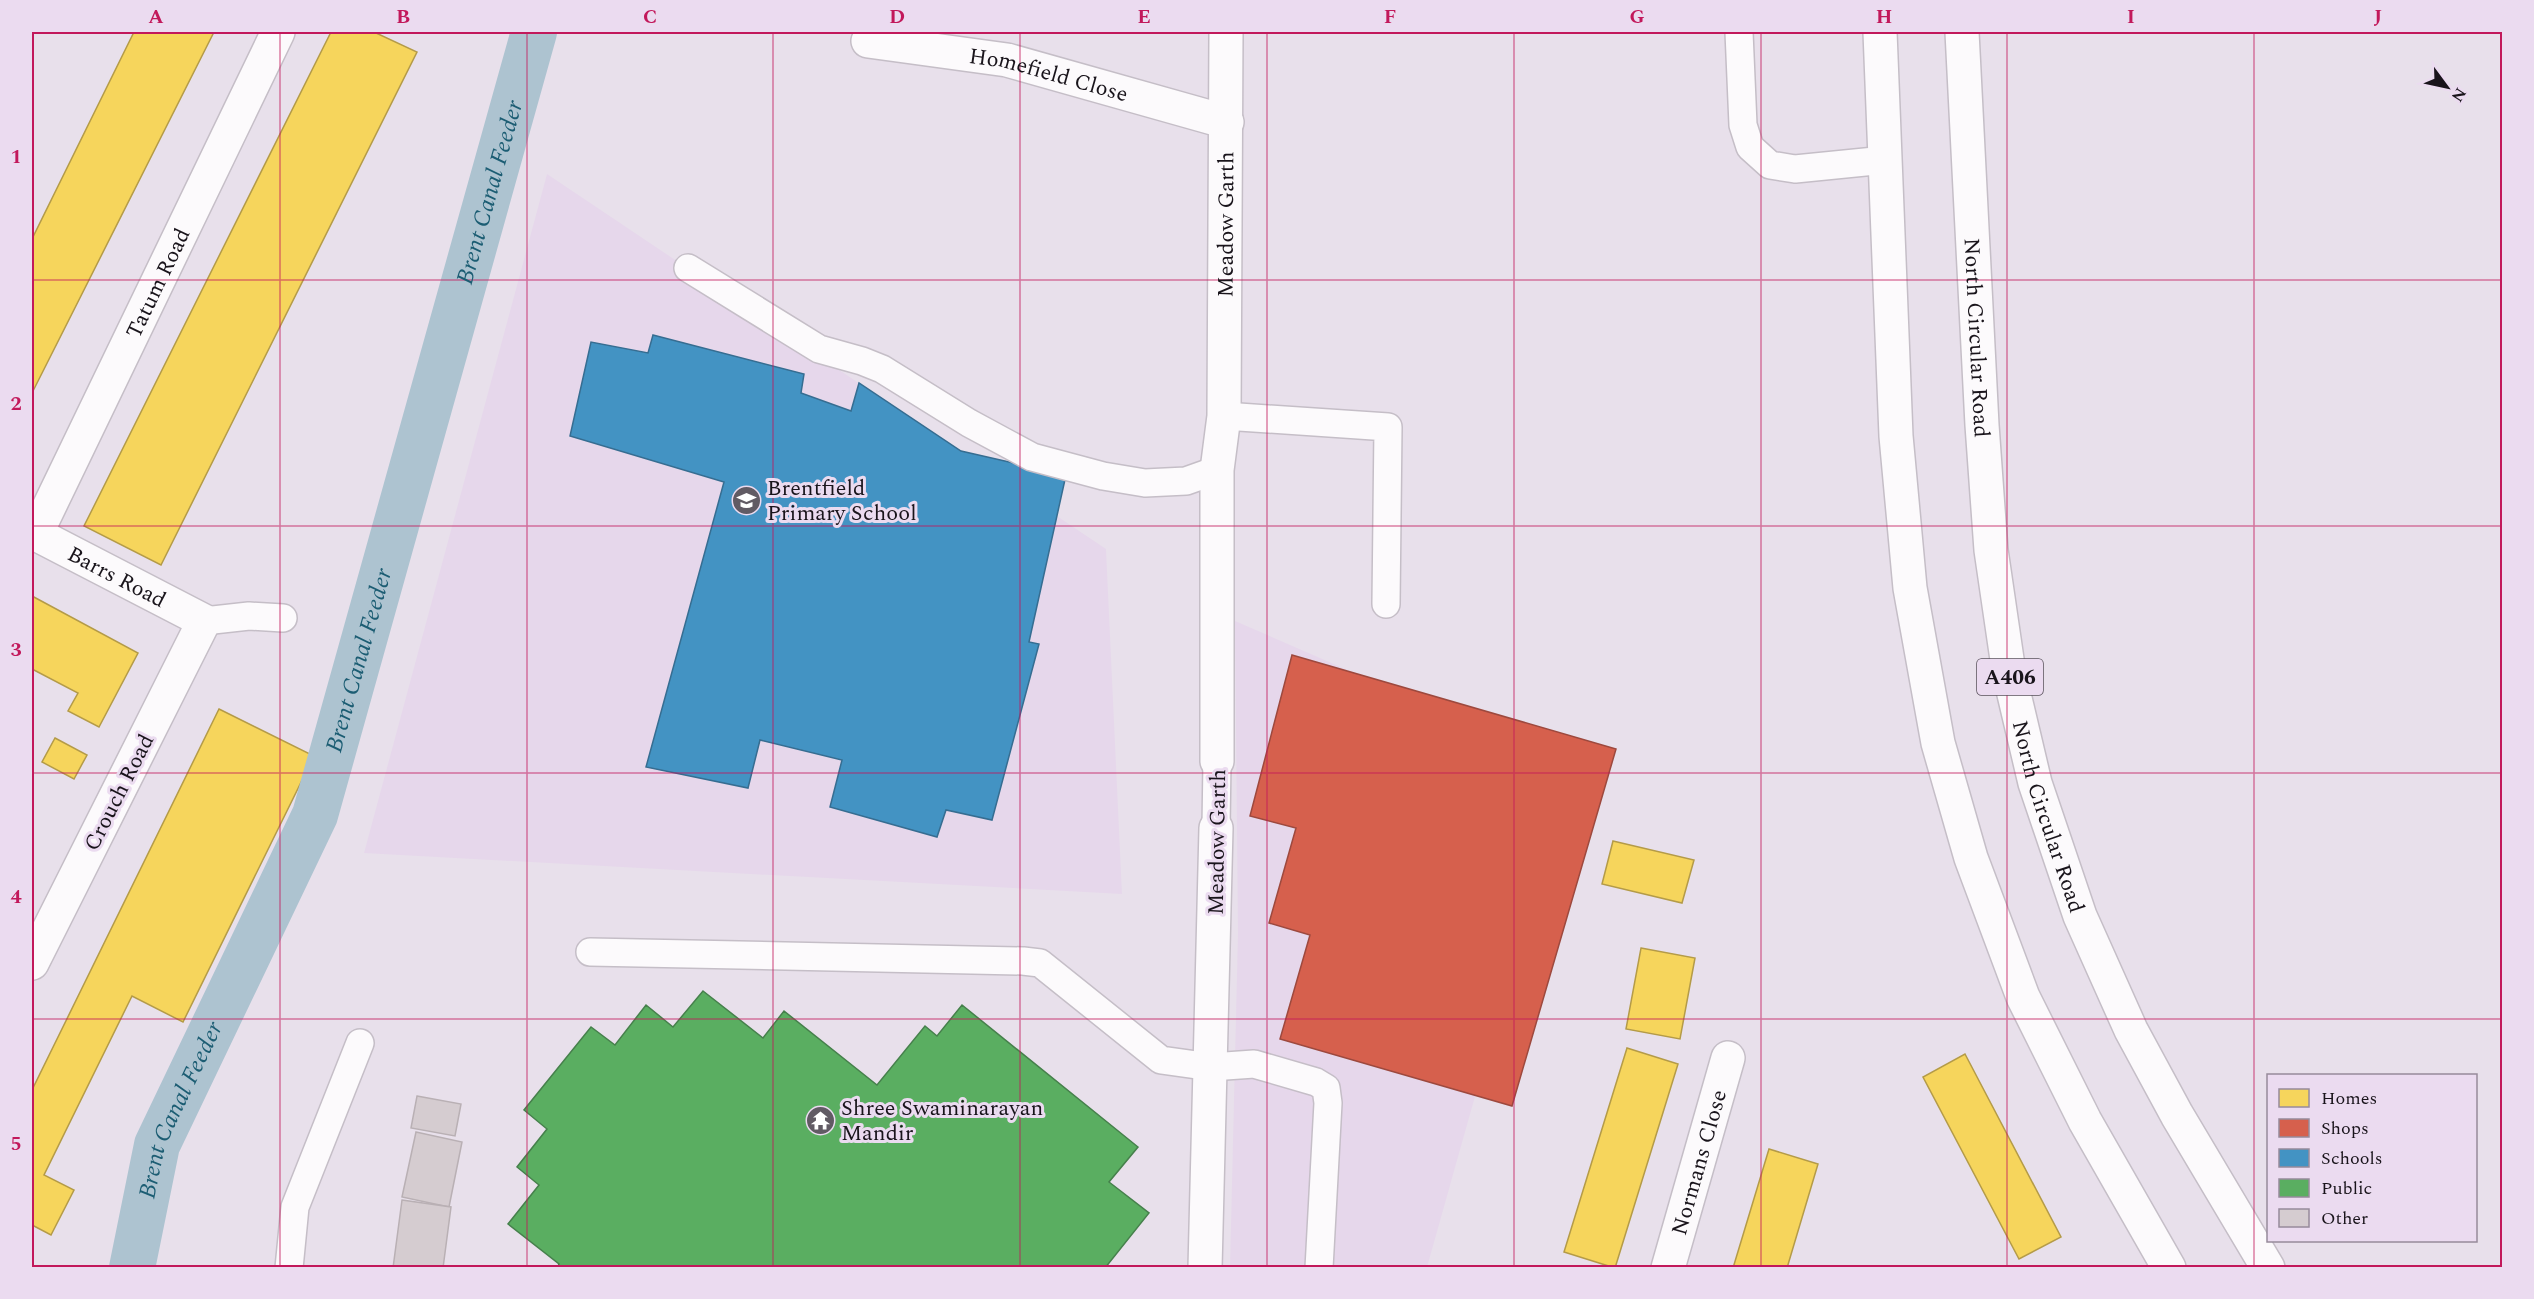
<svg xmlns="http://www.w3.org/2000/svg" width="2534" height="1299" viewBox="0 0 2534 1299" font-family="Spectral,serif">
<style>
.built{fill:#e6d7eb}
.homes{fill:#f6d55c;stroke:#b49b48;stroke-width:1.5}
.shops{fill:#d6604d;stroke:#9d493e;stroke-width:1.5}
.schools{fill:#4393c3;stroke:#366d91;stroke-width:1.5}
.public{fill:#5aae61;stroke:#46804c;stroke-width:1.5}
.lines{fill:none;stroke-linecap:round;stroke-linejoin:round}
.canal{stroke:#adc3d0;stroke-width:46}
.building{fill:#d5ccd0;stroke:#b9b0b4;stroke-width:1.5}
.lane-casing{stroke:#c5bec7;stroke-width:30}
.street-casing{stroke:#c5bec7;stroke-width:36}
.highway-casing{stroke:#c5bec7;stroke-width:36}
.lane{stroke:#fcfafc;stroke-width:27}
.street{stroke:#fcfafc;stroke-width:33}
.highway{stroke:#fcfafc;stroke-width:33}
.grid{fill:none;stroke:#c2185b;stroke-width:1.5;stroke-opacity:0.55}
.labels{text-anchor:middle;stroke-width:6;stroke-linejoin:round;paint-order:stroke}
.shield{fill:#ebdbf0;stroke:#58505b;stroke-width:1.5}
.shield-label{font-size:21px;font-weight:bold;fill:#19141b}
.street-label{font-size:22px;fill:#19141b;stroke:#ebdbf0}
.poi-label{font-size:22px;fill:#19141b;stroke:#ebdbf0;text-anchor:start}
.water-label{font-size:24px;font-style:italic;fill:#1c5d73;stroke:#ebdbf0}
.neatline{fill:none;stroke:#c2185b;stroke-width:2}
.grid-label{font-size:20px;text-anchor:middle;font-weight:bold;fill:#c2185b}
</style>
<rect width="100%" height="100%" fill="#e8e0eb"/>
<g class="built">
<polygon points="547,174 1106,549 1122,894 364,853"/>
<polygon points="1235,621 1568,766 1427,1267 1230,1268 1238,933"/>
</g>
<g class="homes">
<polygon points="134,32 214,32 32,393 32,239"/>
<polygon points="331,32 374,32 417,52 161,565 84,526"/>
<polygon points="32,596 138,653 99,727 68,711 78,693 32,669"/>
<polygon points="219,709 314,756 183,1022 132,996 44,1175 74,1190 51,1235 32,1225 32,1090"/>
<polygon points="55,738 87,755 74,779 42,762"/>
<polygon points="1613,841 1694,860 1682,903 1602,884"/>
<polygon points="1641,948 1695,958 1680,1039 1626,1029"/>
<polygon points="1627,1048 1678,1064 1615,1268 1564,1252"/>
<polygon points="1965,1054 2061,1237 2019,1259 1923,1077"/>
<polygon points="1769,1149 1818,1164 1787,1268 1733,1268"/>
</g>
<polygon class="shops" points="1292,655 1616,749 1512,1106 1280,1039 1310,935 1269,923 1296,828 1250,816"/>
<polygon class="schools" points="653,335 804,374 801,393 851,411 859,383 961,451 1066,475 1029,642 1039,644 992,820 946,810 937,837 830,807 842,760 760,740 748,788 646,767 724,482 570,436 591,342 648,353"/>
<polygon class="public" points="703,991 763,1038 784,1011 877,1085 925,1026 937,1036 962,1005 1138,1147 1109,1182 1149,1213 1105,1268 557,1268 559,1264 508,1224 539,1185 517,1167 547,1129 524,1110 591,1027 615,1045 646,1005 673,1027"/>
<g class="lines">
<path class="canal" id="s1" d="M 132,1268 L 157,1145 L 315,815 L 534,32"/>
</g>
<g class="building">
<polygon points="417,1096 461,1104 455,1136 411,1128"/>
<polygon points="416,1132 462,1142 449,1207 402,1197"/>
<polygon points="402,1200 451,1207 443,1268 393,1268"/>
</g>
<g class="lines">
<defs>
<g id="lane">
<polyline points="1739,32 1743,125 1750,147 1770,165 1795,169 1885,160"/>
<polyline points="688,268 819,349 862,361 882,369 969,423 1032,457 1103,476 1145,483 1186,481 1217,470"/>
<polyline points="1224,416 1388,427 1386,604"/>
<polyline points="204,621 249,616 283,618"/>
<polyline points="1216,828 1217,761"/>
<polyline points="590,952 1023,961 1040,963 1161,1060 1211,1067 1254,1064 1316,1082 1326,1088 1328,1103 1319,1268"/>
<polyline points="289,1268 295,1207 360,1043"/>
</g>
<g id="street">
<path id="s2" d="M 868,41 L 1007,60 L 1227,122"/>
<path id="s3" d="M 32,532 L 204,621 L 32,963"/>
<path id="s4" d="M 36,534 L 278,32"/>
<path id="s5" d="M 1217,761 L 1217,470 L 1224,416 L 1226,32"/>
<polyline points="1205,1268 1216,828"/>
<path id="s6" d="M 1668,1268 L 1728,1058"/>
</g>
<g id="highway">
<polyline points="1880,32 1896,436 1910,588 1938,743 1971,858 2023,997 2085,1121 2169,1268"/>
<path id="s7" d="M 1962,32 L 1982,425 L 1991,550 L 2009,673 L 2035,783 L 2080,916 L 2131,1030 L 2177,1115 L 2268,1268"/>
</g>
</defs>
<use href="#lane" class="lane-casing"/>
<use href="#street" class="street-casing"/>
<use href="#highway" class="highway-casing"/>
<use href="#lane" class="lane"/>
<use href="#street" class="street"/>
<use href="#highway" class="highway"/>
</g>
<path class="grid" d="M 280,32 L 280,1268M 527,32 L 527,1268M 773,32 L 773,1268M 1020,32 L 1020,1268M 1267,32 L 1267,1268M 1514,32 L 1514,1268M 1761,32 L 1761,1268M 2007,32 L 2007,1268M 2254,32 L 2254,1268M 32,280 L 2502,280M 32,526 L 2502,526M 32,773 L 2502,773M 32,1019 L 2502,1019"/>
<defs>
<symbol id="school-disc" viewBox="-11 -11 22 22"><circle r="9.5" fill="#615b64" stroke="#ebdbf0"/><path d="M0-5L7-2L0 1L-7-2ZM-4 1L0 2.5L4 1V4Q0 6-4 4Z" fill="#fff"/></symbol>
<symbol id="temple-disc" viewBox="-11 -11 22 22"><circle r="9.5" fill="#615b64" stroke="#ebdbf0"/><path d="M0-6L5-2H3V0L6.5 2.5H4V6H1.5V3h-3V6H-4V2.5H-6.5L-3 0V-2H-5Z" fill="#fff"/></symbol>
</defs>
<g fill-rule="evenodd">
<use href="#school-disc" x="730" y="484" width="33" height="33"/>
<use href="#temple-disc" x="804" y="1104" width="33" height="33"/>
</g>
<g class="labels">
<rect class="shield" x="1977" y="659" width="66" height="36" rx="4.5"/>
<g class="shield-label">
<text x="2010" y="684">A406</text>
</g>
<g class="street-label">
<text dy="8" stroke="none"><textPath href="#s2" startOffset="184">Homefield Close</textPath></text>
<text dy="8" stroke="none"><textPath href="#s5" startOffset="537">Meadow Garth</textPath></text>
<text dy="8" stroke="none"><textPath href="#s4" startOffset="279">Tatum Road</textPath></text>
<text dy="8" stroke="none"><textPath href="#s7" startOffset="306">North Circular Road</textPath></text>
<text dy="8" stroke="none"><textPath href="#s3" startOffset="96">Barrs Road</textPath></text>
<text transform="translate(118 792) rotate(-63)" y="8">Crouch Road</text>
<text dy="8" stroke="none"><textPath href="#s7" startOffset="792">North Circular Road</textPath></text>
<text transform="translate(1216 842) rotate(-89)" y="8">Meadow Garth</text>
<text dy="8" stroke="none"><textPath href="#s6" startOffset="110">Normans Close</textPath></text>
</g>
<g class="poi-label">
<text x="767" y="495">Brentfield<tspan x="767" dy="25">Primary School</tspan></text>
<text x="841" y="1115">Shree Swaminarayan<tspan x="841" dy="25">Mandir</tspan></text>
</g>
<g class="water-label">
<text dy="8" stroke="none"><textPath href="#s1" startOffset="1138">Brent Canal Feeder</textPath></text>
<text dy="8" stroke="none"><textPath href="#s1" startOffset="652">Brent Canal Feeder</textPath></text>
<text dy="8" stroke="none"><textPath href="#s1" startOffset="166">Brent Canal Feeder</textPath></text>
</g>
</g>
<rect width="2534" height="1299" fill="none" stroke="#ebdbf0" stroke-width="66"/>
<rect x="2267" y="1074" width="210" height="168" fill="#ebdbf0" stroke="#978b9b" stroke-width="1.5"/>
<rect x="2279" y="1089" width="30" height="18" fill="#f6d55c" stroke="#978b9b" stroke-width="1.5"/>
<text x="2321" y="1104" font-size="18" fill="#19141b">Homes</text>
<rect x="2279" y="1119" width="30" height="18" fill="#d6604d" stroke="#978b9b" stroke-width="1.5"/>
<text x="2321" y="1134" font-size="18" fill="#19141b">Shops</text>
<rect x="2279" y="1149" width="30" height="18" fill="#4393c3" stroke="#978b9b" stroke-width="1.5"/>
<text x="2321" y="1164" font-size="18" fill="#19141b">Schools</text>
<rect x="2279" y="1179" width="30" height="18" fill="#5aae61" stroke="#978b9b" stroke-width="1.5"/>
<text x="2321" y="1194" font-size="18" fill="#19141b">Public</text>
<rect x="2279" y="1209" width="30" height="18" fill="#d5ccd0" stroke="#978b9b" stroke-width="1.5"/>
<text x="2321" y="1224" font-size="18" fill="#19141b">Other</text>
<g transform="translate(2447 87) rotate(123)" stroke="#ebdbf0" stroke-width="4.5" paint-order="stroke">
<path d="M0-4.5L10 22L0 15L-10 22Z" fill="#19141b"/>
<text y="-9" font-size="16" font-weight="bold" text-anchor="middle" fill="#19141b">N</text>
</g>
<rect x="33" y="33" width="2468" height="1233" class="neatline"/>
<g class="grid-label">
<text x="156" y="23">A</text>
<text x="403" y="23">B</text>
<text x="650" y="23">C</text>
<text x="897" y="23">D</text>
<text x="1144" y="23">E</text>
<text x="1390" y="23">F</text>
<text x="1637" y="23">G</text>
<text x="1884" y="23">H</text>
<text x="2131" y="23">I</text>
<text x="2378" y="23">J</text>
<text x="16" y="163">1</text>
<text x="16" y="410">2</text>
<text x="16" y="656">3</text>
<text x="16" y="903">4</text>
<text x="16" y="1150">5</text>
</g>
</svg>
